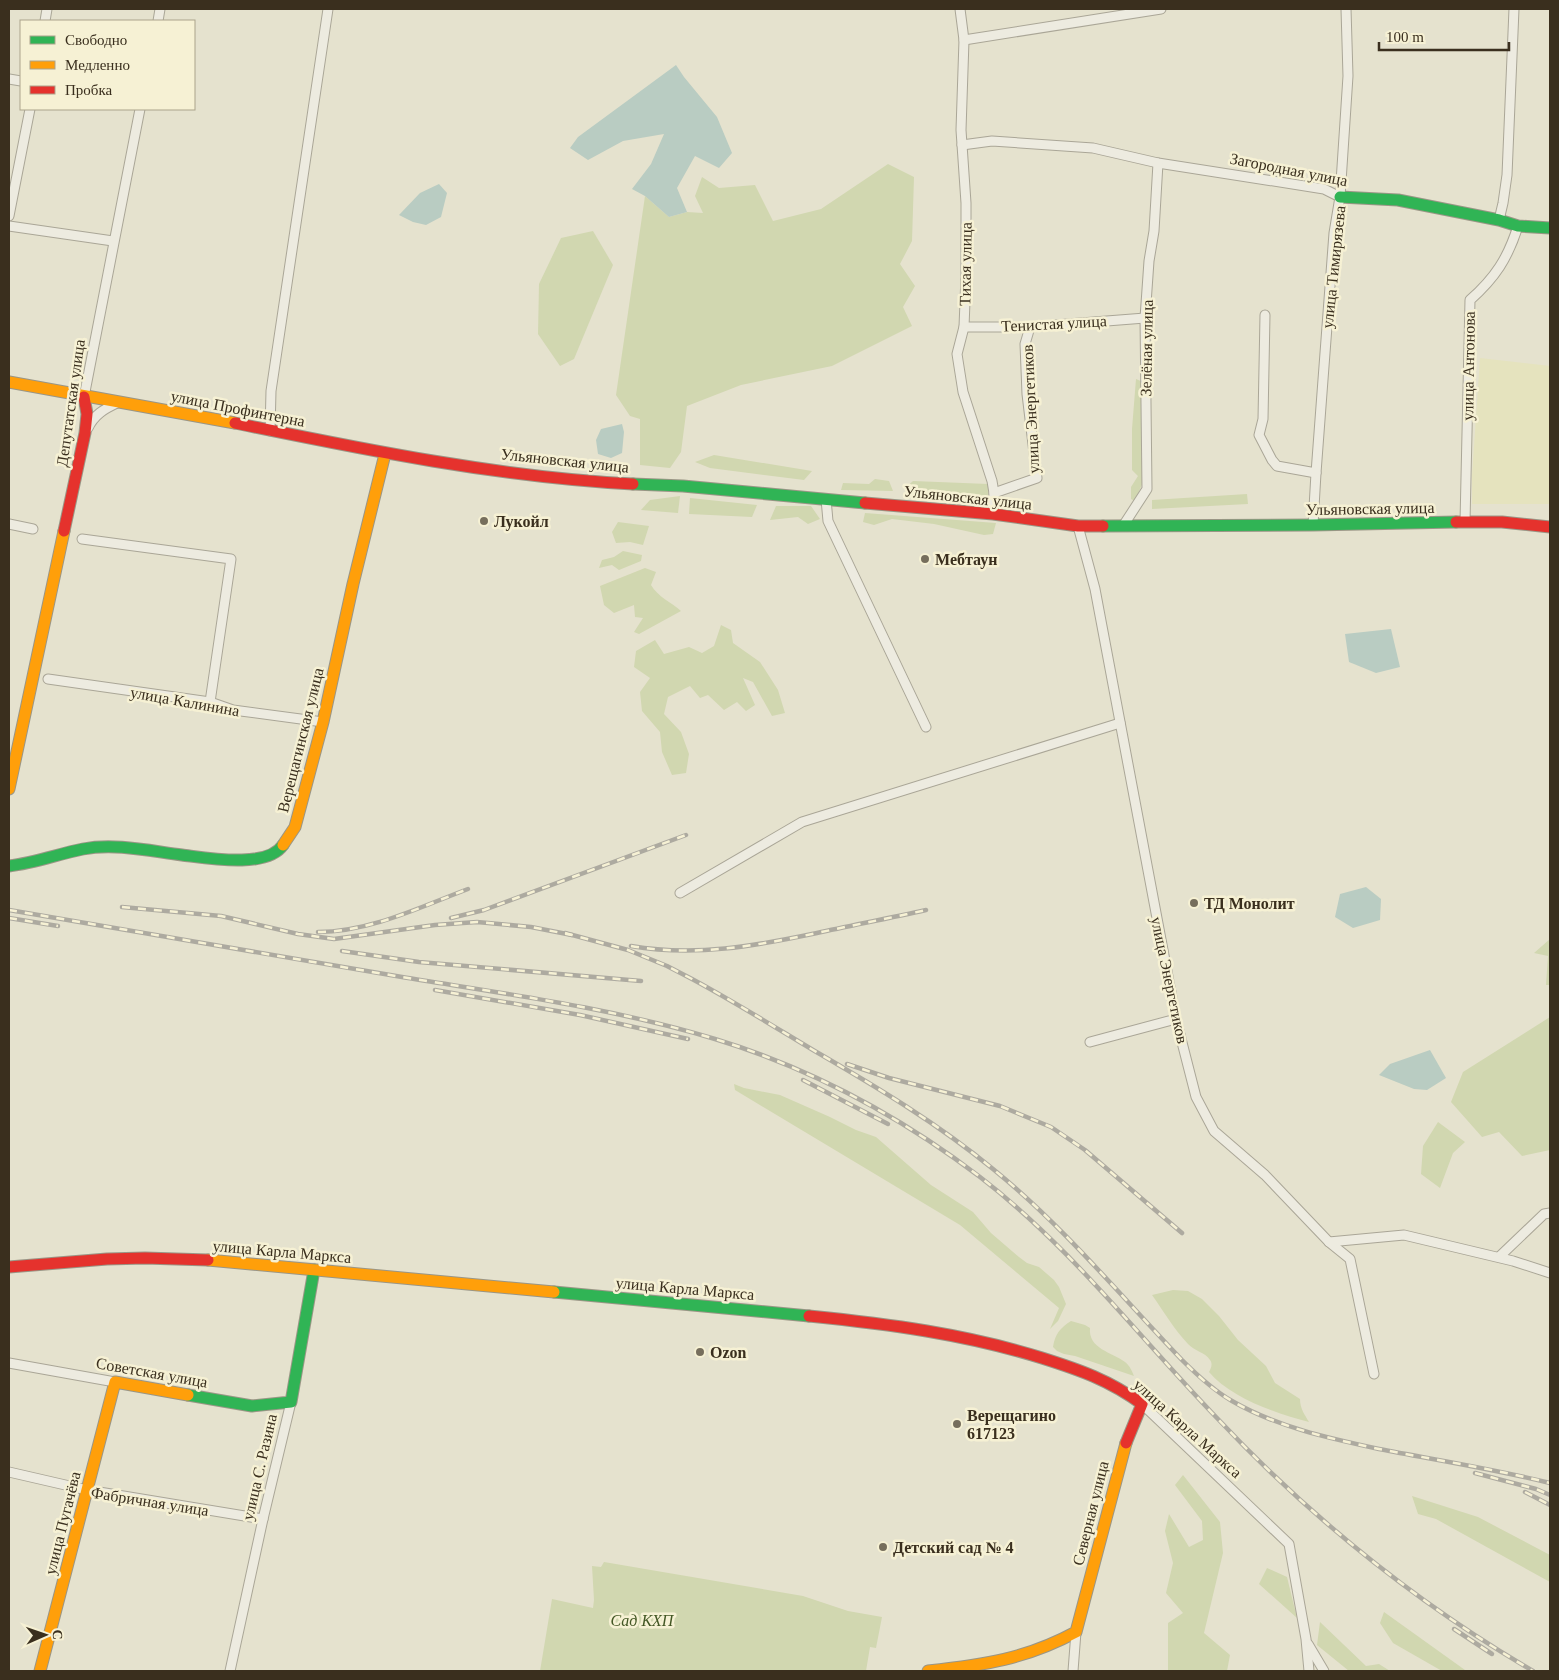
<svg xmlns="http://www.w3.org/2000/svg" width="1559" height="1680" viewBox="0 0 1559 1680" font-family="Georgia,serif">
<style>
.farmland{fill:#e5e3be}
.green{fill:#d1d7b0}
.water{fill:#b9ccc2}
.lines{fill:none;stroke-linecap:round;stroke-linejoin:round}
.street-casing{stroke:#aaa697;stroke-width:11}
.fast-casing{stroke:#9a9686;stroke-width:13}
.slow-casing{stroke:#9a9686;stroke-width:13}
.jam-casing{stroke:#9a9686;stroke-width:13}
.street{stroke:#edebe0;stroke-width:9}
.fast{stroke:#30b455;stroke-width:11}
.slow{stroke:#ff9f0a;stroke-width:11}
.jam{stroke:#e5322d;stroke-width:11}
.rail-casing{stroke:#adaaa0;stroke-width:4.5}
.rail{stroke:#f6f1d4;stroke-width:2.5;stroke-dasharray:8;stroke-linecap:butt}
.poi-dot{fill:#766e5c;stroke:#f6f1d4;stroke-width:2}
.labels{text-anchor:middle;stroke-width:5;stroke-linejoin:round;paint-order:stroke}
.street-label{font-size:16px;fill:#3a2f1e;stroke:#f6f1d4}
.poi-label{font-size:16px;font-weight:bold;fill:#3a2f1e;stroke:#f6f1d4;text-anchor:start}
.park-label{font-size:16px;font-style:italic;fill:#435724;stroke:#f6f1d4}
</style>
<rect width="100%" height="100%" fill="#e5e2ce"/>
<polygon class="farmland" points="1480,358 1550,366 1550,504 1472,504 1472,476"/>
<g class="green">
<polygon points="888,164 914,177 912,241 900,264 915,286 903,307 912,326 832,366 741,385 687,406 681,452 670,468 640,465 640,419 630,416 616,395 645,196 669,217 687,212 703,213 695,196 702,177 719,188 755,185 773,221 821,209"/>
<polygon points="593,231 613,265 574,359 560,366 538,334 539,284 561,238"/>
<polygon points="1136,379 1143,382 1143,482 1135,501 1131,499 1131,487 1138,476 1132,470 1132,429"/>
<polygon points="714,455 812,471 804,480 710,468 695,462"/>
<polygon points="875,479 889,481 893,491 841,490 843,483 869,484"/>
<polygon points="913,481 988,484 988,497 905,488"/>
<polygon points="1247,494 1248,504 1152,509 1152,500"/>
<polygon points="680,496 678,513 641,510 650,500"/>
<polygon points="690,498 757,505 752,517 689,514"/>
<polygon points="776,506 811,506 820,519 808,524 798,517 770,520"/>
<polygon points="865,513 996,523 993,534 984,535 934,524 892,519 874,525 863,522"/>
<polygon points="618,522 649,526 643,545 630,542 616,543 612,532"/>
<polygon points="623,551 642,555 641,561 619,570 612,565 599,568 602,560 614,557"/>
<path d="M 645,568 L 656,572 L 651,585 C 658,597 671,602 681,611 L 639,634 L 634,632 L 643,618 L 635,617 L 634,605 L 614,613 L 604,605 L 600,586 Z"/>
<polygon points="721,625 731,630 733,643 760,662 778,690 785,713 772,716 753,682 743,678 755,705 746,711 737,702 724,710 708,695 700,698 690,686 668,697 664,714 681,732 689,754 686,773 672,775 662,752 660,732 642,711 640,692 650,678 634,667 636,651 655,640 664,654 689,647 702,653 714,646"/>
<polygon points="1550,939 1550,985 1546,985 1548,956 1534,953"/>
<polygon points="1550,1017 1550,1150 1522,1156 1499,1132 1482,1137 1451,1102 1463,1072"/>
<polygon points="734,1084 744,1088 780,1095 830,1117 856,1130 876,1137 931,1185 973,1212 991,1233 1019,1257 1027,1263 1039,1267 1054,1280 1059,1287 1066,1304 1058,1321 1050,1329 1059,1308 960,1225 735,1090"/>
<polygon points="1438,1122 1465,1142 1453,1153 1440,1188 1421,1174 1423,1146"/>
<path d="M 1173,1290 L 1188,1291 L 1202,1299 L 1219,1316 L 1238,1340 L 1266,1366 L 1275,1383 L 1300,1399 C 1300,1409 1305,1415 1309,1422 C 1277,1414 1231,1398 1209,1372 C 1211,1368 1213,1364 1210,1360 C 1205,1352 1194,1351 1188,1344 C 1174,1329 1164,1312 1152,1295 Z"/>
<path d="M 1071,1321 L 1085,1325 L 1090,1328 C 1088,1349 1112,1352 1125,1362 C 1130,1366 1132,1371 1134,1376 L 1075,1356 L 1064,1354 L 1057,1351 L 1053,1347 C 1055,1334 1060,1328 1071,1321 Z"/>
<polygon points="1183,1475 1220,1522 1223,1553 1204,1633 1230,1655 1227,1671 1168,1671 1168,1623 1183,1613 1166,1593 1173,1563 1165,1531 1169,1514 1189,1547 1203,1540 1202,1521 1175,1485"/>
<polygon points="1412,1496 1478,1517 1550,1555 1550,1582 1436,1519 1418,1514"/>
<polygon points="604,1562 803,1596 848,1611 882,1617 876,1648 870,1647 866,1671 540,1671 552,1599 593,1608 594,1600 592,1566 601,1567"/>
<polygon points="1267,1568 1287,1577 1297,1618 1259,1584"/>
<polygon points="1384,1612 1465,1670 1464,1671 1442,1671 1393,1643 1380,1623"/>
<polygon points="1320,1622 1366,1666 1379,1664 1390,1671 1349,1671 1317,1645"/>
</g>
<g class="water">
<polygon points="676,65 684,77 717,117 732,153 719,168 695,156 677,188 687,212 669,217 645,196 632,189 651,164 664,134 623,141 588,160 570,148 578,137"/>
<polygon points="439,184 447,193 441,217 426,225 413,222 399,215 420,193"/>
<polygon points="622,424 624,432 622,453 611,458 598,454 596,440 601,429"/>
<polygon points="1391,629 1400,667 1376,673 1349,662 1345,634"/>
<polygon points="1366,887 1381,899 1380,920 1353,928 1335,917 1340,894"/>
<polygon points="1430,1050 1446,1078 1427,1090 1414,1089 1379,1075 1390,1064"/>
</g>
<g class="lines">
<defs>
<g id="street">
<polyline points="960,9 964,40 961,130 966,203 966,276 964,327 957,354 963,392 992,481 994,493 993,514"/>
<polyline points="45,21 47,9"/>
<polyline points="158,21 160,9"/>
<polyline points="964,40 1161,9"/>
<polyline points="9,79 21,81"/>
<polyline points="962,145 992,141 1093,148 1158,163 1324,189 1340,197"/>
<polyline points="9,216 30,109"/>
<polyline points="1499,220 1503,203 1507,175 1514,9"/>
<polyline points="9,226 113,241"/>
<polyline points="1265,315 1263,419 1259,435 1272,460 1277,466 1316,473"/>
<polyline points="964,327 1030,327 1145,318"/>
<polyline points="84,397 140,109"/>
<path d="M 88,428 C 94,415 104,409 117,403"/>
<polyline points="270,431 271,391 328,9"/>
<polyline points="994,493 1037,478 1027,394 1025,344 1030,327"/>
<polyline points="826,499 828,521 926,727"/>
<path d="M 1465,522 L 1470,300 C 1495,278 1508,258 1518,226"/>
<polyline points="9,524 33,529"/>
<polyline points="1313,525 1316,473 1334,233 1340,197 1348,76 1346,9"/>
<polyline points="1078,526 1095,589 1176,1019 1196,1097 1214,1131 1265,1175 1329,1242 1350,1259 1374,1374"/>
<polyline points="1123,526 1147,489 1145,318 1149,261 1154,231 1158,163"/>
<polyline points="82,539 231,559 210,702"/>
<polyline points="48,679 210,702 233,710 323,722"/>
<polyline points="680,893 802,822 1120,723"/>
<polyline points="1090,1042 1176,1019"/>
<polyline points="1329,1242 1404,1235 1513,1261 1550,1273"/>
<polyline points="1499,1257 1544,1214 1550,1213"/>
<polyline points="9,1363 115,1382"/>
<polyline points="1142,1404 1289,1544 1306,1639 1309,1671"/>
<polyline points="9,1472 87,1490 263,1519"/>
<polyline points="1308,1644 1324,1671"/>
<polyline points="230,1671 263,1519 291,1402"/>
<polyline points="1073,1671 1076,1632"/>
</g>
<g id="fast">
<polyline points="1340,197 1398,200 1499,220 1518,226 1550,228"/>
<polyline points="633,484 683,486 865,503"/>
<polyline points="1103,526 1313,525 1456,522"/>
<path d="M 9,866 C 35,863 58,854 83,849 C 115,843 150,851 182,855 C 207,858 267,869 283,845"/>
<polyline points="554,1292 809,1316"/>
<polyline points="188,1395 252,1406 291,1402 314,1270"/>
</g>
<g id="slow">
<polyline points="9,382 235,423"/>
<polyline points="9,789 64,531"/>
<polyline points="283,845 295,827 323,722 353,584 385,454"/>
<polyline points="208,1260 554,1292"/>
<polyline points="40,1671 115,1382 188,1395"/>
<path d="M 928,1671 C 984,1665 1026,1659 1076,1632 L 1126,1443"/>
</g>
<g id="jam">
<path d="M 235,423 C 366,450 499,477 633,484"/>
<polyline points="865,503 993,514 1078,526 1103,526"/>
<polyline points="1456,522 1502,522 1550,527"/>
<polyline points="64,531 85,433 87,414 84,397"/>
<polyline points="9,1267 107,1259 145,1258 208,1260"/>
<path d="M 809,1316 C 889,1324 965,1334 1042,1358 C 1080,1370 1109,1380 1142,1404 L 1126,1443"/>
</g>
</defs>
<use href="#street" class="street-casing"/>
<use href="#fast" class="fast-casing"/>
<use href="#slow" class="slow-casing"/>
<use href="#jam" class="jam-casing"/>
<use href="#street" class="street"/>
<use href="#fast" class="fast"/>
<use href="#slow" class="slow"/>
<use href="#jam" class="jam"/>
<defs>
<g id="rail">
<polyline points="122,907 221,916 298,934 334,939 435,925 477,922 531,927 572,935"/>
<path d="M 9,910 C 140,932 271,955 402,977 C 506,994 613,1008 715,1039 C 810,1068 901,1117 980,1177 C 1070,1246 1138,1336 1216,1417 C 1309,1516 1415,1602 1533,1671"/>
<polyline points="9,918 58,926"/>
<polyline points="451,918 484,910 686,835"/>
<path d="M 318,932 C 370,932 420,907 468,889"/>
<path d="M 565,933 L 628,950 L 667,966 L 692,979 C 733,1001 773,1026 813,1050 C 875,1086 937,1123 993,1169 C 1063,1226 1120,1295 1182,1360 C 1197,1375 1213,1390 1232,1401 C 1277,1427 1328,1438 1379,1449 C 1436,1460 1494,1469 1550,1483"/>
<path d="M 631,946 C 695,957 755,946 817,933 C 854,925 890,918 926,910"/>
<polyline points="342,951 419,962 641,981"/>
<polyline points="435,990 580,1015 688,1039"/>
<polyline points="847,1064 889,1078 1000,1106 1051,1127 1085,1150 1182,1233"/>
<polyline points="803,1080 888,1124"/>
<polyline points="1475,1473 1536,1489 1550,1495"/>
<polyline points="1525,1492 1550,1505"/>
<polyline points="1454,1629 1492,1654"/>
</g>
</defs>
<use href="#rail" class="rail-casing"/>
<use href="#rail" class="rail"/>
</g>
<g class="poi-dot">
<circle cx="484" cy="521" r="5"/>
<circle cx="925" cy="559" r="5"/>
<circle cx="1194" cy="903" r="5"/>
<circle cx="700" cy="1352" r="5"/>
<circle cx="957" cy="1424" r="5"/>
<circle cx="883" cy="1547" r="5"/>
</g>
<g class="labels">
<g class="street-label">
<text transform="translate(1289 169) rotate(11)" y="6">Загородная улица</text>
<text transform="translate(965 264) rotate(-89)" y="6">Тихая улица</text>
<text transform="translate(1333 267) rotate(-84)" y="6">улица Тимирязева</text>
<text transform="translate(1054 323) rotate(-3)" y="6">Тенистая улица</text>
<text transform="translate(1146 348) rotate(-89)" y="6">Зелёная улица</text>
<text transform="translate(1468 366) rotate(-89)" y="6">улица Антонова</text>
<text transform="translate(70 403) rotate(-82)" y="6">Депутатская улица</text>
<text transform="translate(238 408) rotate(11)" y="6">улица Профинтерна</text>
<text transform="translate(1030 409) rotate(-93)" y="6">улица Энергетиков</text>
<text transform="translate(565 460) rotate(6)" y="6">Ульяновская улица</text>
<text transform="translate(968 497) rotate(6)" y="6">Ульяновская улица</text>
<text transform="translate(1370 508) rotate(-1)" y="6">Ульяновская улица</text>
<text transform="translate(185 701) rotate(10)" y="6">улица Калинина</text>
<text transform="translate(300 740) rotate(-76)" y="6">Верещагинская улица</text>
<text transform="translate(1170 980) rotate(78)" y="6">улица Энергетиков</text>
<text transform="translate(282 1251) rotate(5)" y="6">улица Карла Маркса</text>
<text transform="translate(685 1288) rotate(5)" y="6">улица Карла Маркса</text>
<text transform="translate(152 1372) rotate(10)" y="6">Советская улица</text>
<text transform="translate(1188 1428) rotate(42)" y="6">улица Карла Маркса</text>
<text transform="translate(259 1467) rotate(-77)" y="6">улица С. Разина</text>
<text transform="translate(150 1501) rotate(9)" y="6">Фабричная улица</text>
<text transform="translate(1090 1513) rotate(-76)" y="6">Северная улица</text>
<text transform="translate(62 1523) rotate(-76)" y="6">улица Пугачёва</text>
</g>
<g class="poi-label">
<text x="494" y="527">Лукойл</text>
<text x="935" y="565">Мебтаун</text>
<text x="1204" y="909">ТД Монолит</text>
<text x="710" y="1358">Ozon</text>
<text x="967" y="1421">Верещагино<tspan x="967" dy="18">617123</tspan></text>
<text x="893" y="1553">Детский сад № 4</text>
</g>
<g class="park-label">
<text x="642" y="1626">Сад КХП</text>
</g>
</g>
<rect width="1559" height="1680" fill="none" stroke="#3a2f1e" stroke-width="20"/>
<rect x="20" y="20" width="175" height="90" fill="#f6f1d4" stroke="#aba38b"/>
<rect x="30" y="36" width="25" height="8" fill="#30b455" stroke="#aba38b"/>
<text x="65" y="45" font-size="15" fill="#3a2f1e">Свободно</text>
<rect x="30" y="61" width="25" height="8" fill="#ff9f0a" stroke="#aba38b"/>
<text x="65" y="70" font-size="15" fill="#3a2f1e">Медленно</text>
<rect x="30" y="86" width="25" height="8" fill="#e5322d" stroke="#aba38b"/>
<text x="65" y="95" font-size="15" fill="#3a2f1e">Пробка</text>
<g transform="translate(45 1635) rotate(88)" stroke="#f6f1d4" stroke-width="4" paint-order="stroke">
<path d="M0-4L9 19L0 12L-9 19Z" fill="#3a2f1e"/>
<text y="-8" font-size="14" font-weight="bold" text-anchor="middle" fill="#3a2f1e">С</text>
</g>
<path d="M1379 42v8h130v-8" fill="none" stroke="#3a2f1e" stroke-width="2.5"/>
<text x="1386" y="42" font-size="15" fill="#3a2f1e" stroke="#f6f1d4" stroke-width="4" paint-order="stroke">100 m</text>
</svg>
